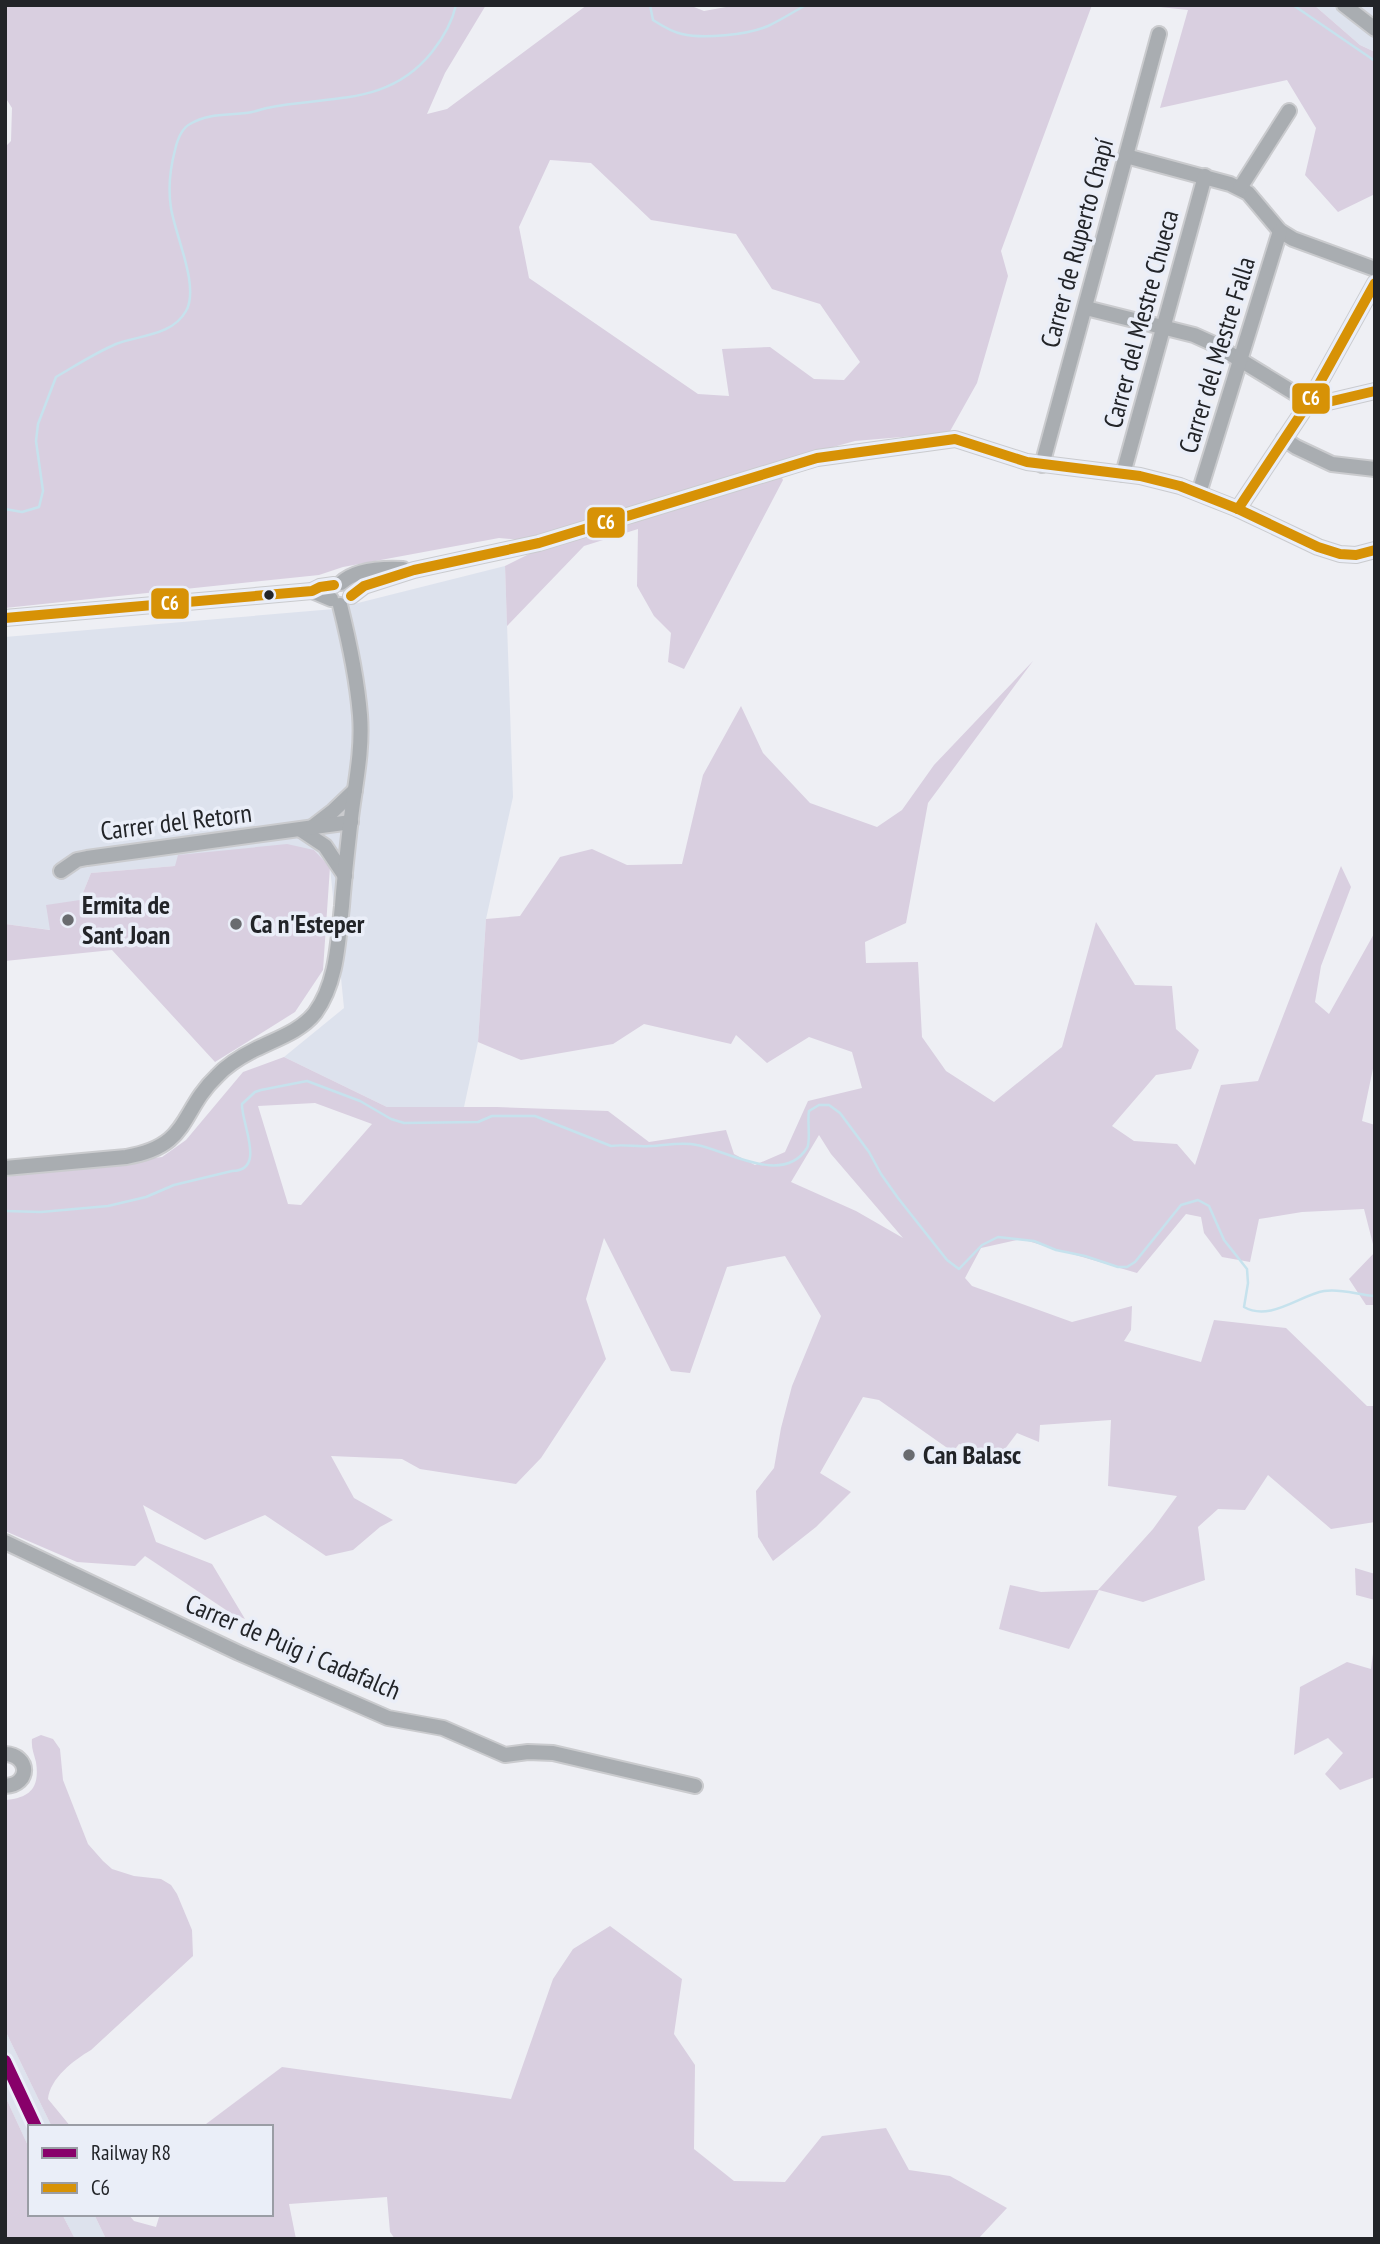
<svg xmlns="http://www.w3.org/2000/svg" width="1380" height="2244" viewBox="0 0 1380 2244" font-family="'PT Sans Narrow',sans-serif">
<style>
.built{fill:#dde2ed}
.green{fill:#d9cfe0;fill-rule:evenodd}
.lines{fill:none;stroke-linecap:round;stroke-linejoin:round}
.stream{stroke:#c6e2ed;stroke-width:2.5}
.minor-casing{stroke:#cacbce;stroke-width:18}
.minor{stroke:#a9adb1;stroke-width:14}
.bus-1-casing{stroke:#eaeef8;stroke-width:16}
.bus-1{stroke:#d79206;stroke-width:10}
.rail-1-casing{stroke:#eaeef8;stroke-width:18}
.rail-1{stroke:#88006a;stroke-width:12}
.bus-dot{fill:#222428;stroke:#eaeef8;stroke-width:2.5}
.poi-dot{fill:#696b6f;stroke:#eaeef8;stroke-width:2.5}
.labels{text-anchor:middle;stroke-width:7;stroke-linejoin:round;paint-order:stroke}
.street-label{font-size:26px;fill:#222428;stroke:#eaeef8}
.poi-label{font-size:26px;font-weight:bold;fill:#222428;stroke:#eaeef8;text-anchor:start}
.line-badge{stroke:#eaeef8;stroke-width:2.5}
.badge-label{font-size:19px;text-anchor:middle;font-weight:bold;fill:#fff}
</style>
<rect width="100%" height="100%" fill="#eeeff4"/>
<g class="built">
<polygon points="1314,5 1375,5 1375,52 1360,45"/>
<polygon points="505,566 513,797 486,919 478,1042 464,1107 387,1107 284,1057 344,1008 330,867 314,850 175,866 91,873 80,900 51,930 5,924 5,637 334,609"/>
<polygon points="5,2030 52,2127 30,2127 30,2150 5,2096"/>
<polygon points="62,2214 94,2214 106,2239 75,2239"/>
</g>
<g class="green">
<path d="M 5,5 L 486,5 L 445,73 L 427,114 L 447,109 L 587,5 L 689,5 L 704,11 L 737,5 L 1092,5 L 1001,251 L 1008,276 L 977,383 L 949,433 L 855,441 L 775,463 L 783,480 L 684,669 L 668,662 L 671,633 L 654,616 L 637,586 L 638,529 L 584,546 L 507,626 L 505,566 L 551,543 L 499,538 L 343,567 L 319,575 L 5,608 L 5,147 L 11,141 L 12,108 L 5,97 ZM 550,160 L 591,163 L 651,220 L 736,234 L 772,289 L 820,304 L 860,362 L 844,380 L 814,379 L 770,347 L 722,349 L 729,396 L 698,394 L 529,278 L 519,227 Z"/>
<polygon points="1141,5 1314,5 1360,45 1375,52 1375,194 1338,212 1305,175 1316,128 1287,80 1160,108 1188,10"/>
<path d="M 1033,661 L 928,803 L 906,923 L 865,942 L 866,963 L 918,962 L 922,1037 L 946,1071 L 994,1102 L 1062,1047 L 1096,922 L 1135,985 L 1172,986 L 1176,1029 L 1199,1050 L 1191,1069 L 1156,1075 L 1112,1126 L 1134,1141 L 1177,1144 L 1195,1165 L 1221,1085 L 1258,1081 L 1341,866 L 1351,887 L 1321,966 L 1315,1002 L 1329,1014 L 1375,932 L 1375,1059 L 1362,1121 L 1375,1125 L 1375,1305 L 1366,1305 L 1349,1279 L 1375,1252 L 1364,1209 L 1302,1212 L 1259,1219 L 1250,1262 L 1222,1257 L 1204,1233 L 1201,1217 L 1186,1214 L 1137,1273 L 1021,1239 L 981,1248 L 965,1278 L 972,1286 L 1072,1322 L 1132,1306 L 1131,1330 L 1124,1341 L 1201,1362 L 1214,1320 L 1286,1328 L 1367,1406 L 1375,1406 L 1375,1522 L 1331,1529 L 1268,1475 L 1245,1510 L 1218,1509 L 1198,1527 L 1205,1580 L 1143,1602 L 1099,1590 L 1069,1649 L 999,1629 L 1010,1585 L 1041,1592 L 1098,1590 L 1153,1529 L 1177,1496 L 1108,1486 L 1111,1420 L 1040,1425 L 1039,1442 L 1017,1433 L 999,1457 L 959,1444 L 953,1452 L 879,1400 L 863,1397 L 820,1473 L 851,1492 L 816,1527 L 773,1561 L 758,1537 L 756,1491 L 774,1468 L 781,1428 L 792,1386 L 821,1316 L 785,1256 L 727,1267 L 690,1373 L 671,1371 L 604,1238 L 586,1299 L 606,1359 L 541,1458 L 516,1484 L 420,1469 L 402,1459 L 331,1456 L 354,1498 L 393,1520 L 380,1527 L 353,1550 L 326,1556 L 265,1515 L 205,1540 L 143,1505 L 156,1542 L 212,1564 L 245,1619 L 232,1614 L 145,1556 L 135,1566 L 77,1562 L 5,1531 L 5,1177 L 162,1157 L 186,1140 L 243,1072 L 284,1057 L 387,1107 L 497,1107 L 608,1111 L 649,1142 L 726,1130 L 734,1154 L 755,1165 L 785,1152 L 808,1101 L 862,1088 L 852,1052 L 809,1037 L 767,1063 L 736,1035 L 731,1044 L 644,1024 L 613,1044 L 521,1060 L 478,1042 L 486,919 L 520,916 L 560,857 L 592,849 L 627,865 L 682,864 L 703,775 L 741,706 L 763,753 L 810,803 L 877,827 L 902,810 L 934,765 ZM 315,1103 L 372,1124 L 301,1205 L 288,1204 L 258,1106 ZM 819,1135 L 831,1154 L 903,1238 L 856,1211 L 791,1182 Z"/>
<polygon points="287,844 314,850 330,867 323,970 295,1012 215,1062 112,950 5,961 5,924 50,930 46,905 80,900 91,873 175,866 178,855"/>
<polygon points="1355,1568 1375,1574 1375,1600 1356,1595"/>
<polygon points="1375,1638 1375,1777 1340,1790 1325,1774 1343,1753 1328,1738 1294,1755 1300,1687 1347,1662 1371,1669"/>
<path d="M 41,1735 L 53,1739 L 60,1749 L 63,1780 L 88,1844 L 103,1861 L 112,1869 L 134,1876 L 161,1879 L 171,1885 L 177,1894 L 192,1930 L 193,1956 L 91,2050 C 74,2060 50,2078 48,2099 L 71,2127 L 52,2127 L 5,2030 L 5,1800 C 30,1798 40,1788 36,1762 C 34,1754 31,1748 32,1739 Z"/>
<polygon points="610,1926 682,1979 674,2034 695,2065 694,2149 734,2181 785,2182 822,2136 886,2128 909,2170 950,2176 1007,2208 978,2239 395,2239 390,2232 387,2197 289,2204 296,2239 106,2239 94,2214 128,2214 134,2221 156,2227 160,2214 271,2214 271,2127 202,2127 282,2067 511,2099 553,1979 573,1949"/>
<polygon points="5,2096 30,2150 30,2214 62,2214 75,2239 5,2239"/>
</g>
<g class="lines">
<g class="stream">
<path d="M 650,5 L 653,20 C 661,25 671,32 682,34 C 703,39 747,35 768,26 C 781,20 793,12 806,5"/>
<polyline points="1293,5 1375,61"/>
<path d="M 5,509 L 22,512 L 39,507 L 43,491 L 36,441 L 38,424 L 56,377 C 75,366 95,353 116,344 C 139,335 172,336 186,311 C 200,287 175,235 171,208 C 168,189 170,169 175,150 C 177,141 181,129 190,124 C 210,112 231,116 252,112 C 257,111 262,109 267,108 C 329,95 388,107 432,52 C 443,38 452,23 456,5"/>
<path d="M 5,1211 L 41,1212 L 108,1206 L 146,1197 L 174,1185 L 232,1171 C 267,1171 241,1123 242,1104 L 255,1092 L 261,1090 L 307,1081 L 360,1101 L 391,1119 L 404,1123 L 478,1122 L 492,1116 L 535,1116 L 611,1146 C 624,1144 636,1147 649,1146 C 665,1146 680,1141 697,1145 C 728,1151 783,1186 807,1148 C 811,1142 807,1121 809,1111 L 819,1105 L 829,1105 L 840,1113 L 869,1152 L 881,1174 L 898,1198 L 947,1260 L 959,1269 L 982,1245 L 998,1237 L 1034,1241 L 1056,1250 L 1085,1256 L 1118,1267 L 1127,1267 L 1135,1262 L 1181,1205 L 1198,1200 L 1209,1206 L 1224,1240 L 1247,1269 L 1248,1283 L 1244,1307 C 1270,1322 1300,1295 1324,1291 C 1341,1288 1358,1295 1375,1296"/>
</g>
<defs>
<g id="minor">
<polyline points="1344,5 1375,29"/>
<polyline points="1126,156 1230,184 1248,193 1280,231 1293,239 1375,269"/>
<polyline points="1240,188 1289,111"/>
<polyline points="1086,308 1194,335 1214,344 1309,402 1324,403 1375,391"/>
<polyline points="1284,439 1296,447 1332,464 1375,469"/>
<polyline points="1042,465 1159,34"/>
<polyline points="1123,474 1205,176"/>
<polyline points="1199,493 1280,231"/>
<polyline points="1238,509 1309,402 1375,283"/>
<path d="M 341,583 C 356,569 383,568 403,569"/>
<polyline points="312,591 331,599"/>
<polyline points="351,596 364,586 414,570 539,543 817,458 955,439 1027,462 1140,476 1180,486 1238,509 1318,547 1340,554 1356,555 1375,550"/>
<polyline points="5,618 312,591 320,587 334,585"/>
<polyline points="311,828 333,811 355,790"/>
<polyline points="301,830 325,846 345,876"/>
<polyline points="61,871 77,860 87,858 351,822"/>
<path d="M 5,1168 L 126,1157 C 191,1146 179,1112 217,1076 C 228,1064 242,1056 256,1049 C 276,1039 301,1031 315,1013 C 337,983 338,942 342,906 C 344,879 347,853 350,826 C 354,789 363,753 360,715 C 357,678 349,641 340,605"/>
<polyline points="5,1542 239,1653 388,1718 443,1728 505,1755 528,1752 553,1753 695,1786"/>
<path d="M 5,1754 C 30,1755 31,1785 5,1786"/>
</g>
</defs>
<use href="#minor" class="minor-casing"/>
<use href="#minor" class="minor"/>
<defs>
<g id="bus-1">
<polyline points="1309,402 1324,403 1375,391"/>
<polyline points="1238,509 1309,402 1375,283"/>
<polyline points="351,596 364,586 414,570 539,543 817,458 955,439 1027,462 1140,476 1180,486 1238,509 1318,547 1340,554 1356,555 1375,550"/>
<polyline points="5,618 312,591 320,587 334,585"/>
</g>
</defs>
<use href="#bus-1" class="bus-1-casing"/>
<use href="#bus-1" class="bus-1"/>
<defs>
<polyline id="rail-1" points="5,2061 36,2127"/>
</defs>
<use href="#rail-1" class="rail-1-casing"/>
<use href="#rail-1" class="rail-1"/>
</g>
<circle class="bus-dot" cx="269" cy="595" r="6"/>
<g class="poi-dot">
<circle cx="68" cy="920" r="7"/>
<circle cx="236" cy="924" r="7"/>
<circle cx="909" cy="1455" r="7"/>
</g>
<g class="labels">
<g class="street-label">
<text transform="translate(1077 243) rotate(-75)" y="9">Carrer de Ruperto Chapí</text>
<text transform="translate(1141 319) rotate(-75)" y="9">Carrer del Mestre Chueca</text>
<text transform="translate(1217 355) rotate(-73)" y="9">Carrer del Mestre Falla</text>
<text transform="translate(176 822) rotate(-7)" y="9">Carrer del Retorn</text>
<text transform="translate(293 1647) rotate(23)" y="9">Carrer de Puig i Cadafalch</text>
</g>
<g class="poi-label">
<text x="82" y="914">Ermita de<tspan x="82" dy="30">Sant Joan</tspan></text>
<text x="250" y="933">Ca n'Esteper</text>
<text x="923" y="1464">Can Balasc</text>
</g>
</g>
<g class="line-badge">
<rect x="1291" y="382" width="40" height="33" rx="7" fill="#d79206"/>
<rect x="586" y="506" width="40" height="33" rx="7" fill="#d79206"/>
<rect x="150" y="587" width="40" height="33" rx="7" fill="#d79206"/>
</g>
<g class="badge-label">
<text x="1311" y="405">C6</text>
<text x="606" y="529">C6</text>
<text x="170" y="610">C6</text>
</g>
<rect width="1380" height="2244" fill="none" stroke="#222428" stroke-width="14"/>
<rect x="28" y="2125" width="245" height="91" fill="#eaeef8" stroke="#9a9da5" stroke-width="2"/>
<rect x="42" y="2148" width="35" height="10" fill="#88006a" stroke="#9a9da5" stroke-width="2"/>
<text x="91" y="2160" font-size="21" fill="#222428">Railway R8</text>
<rect x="42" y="2183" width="35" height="10" fill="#d79206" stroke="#9a9da5" stroke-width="2"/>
<text x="91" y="2195" font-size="21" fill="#222428">C6</text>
</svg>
